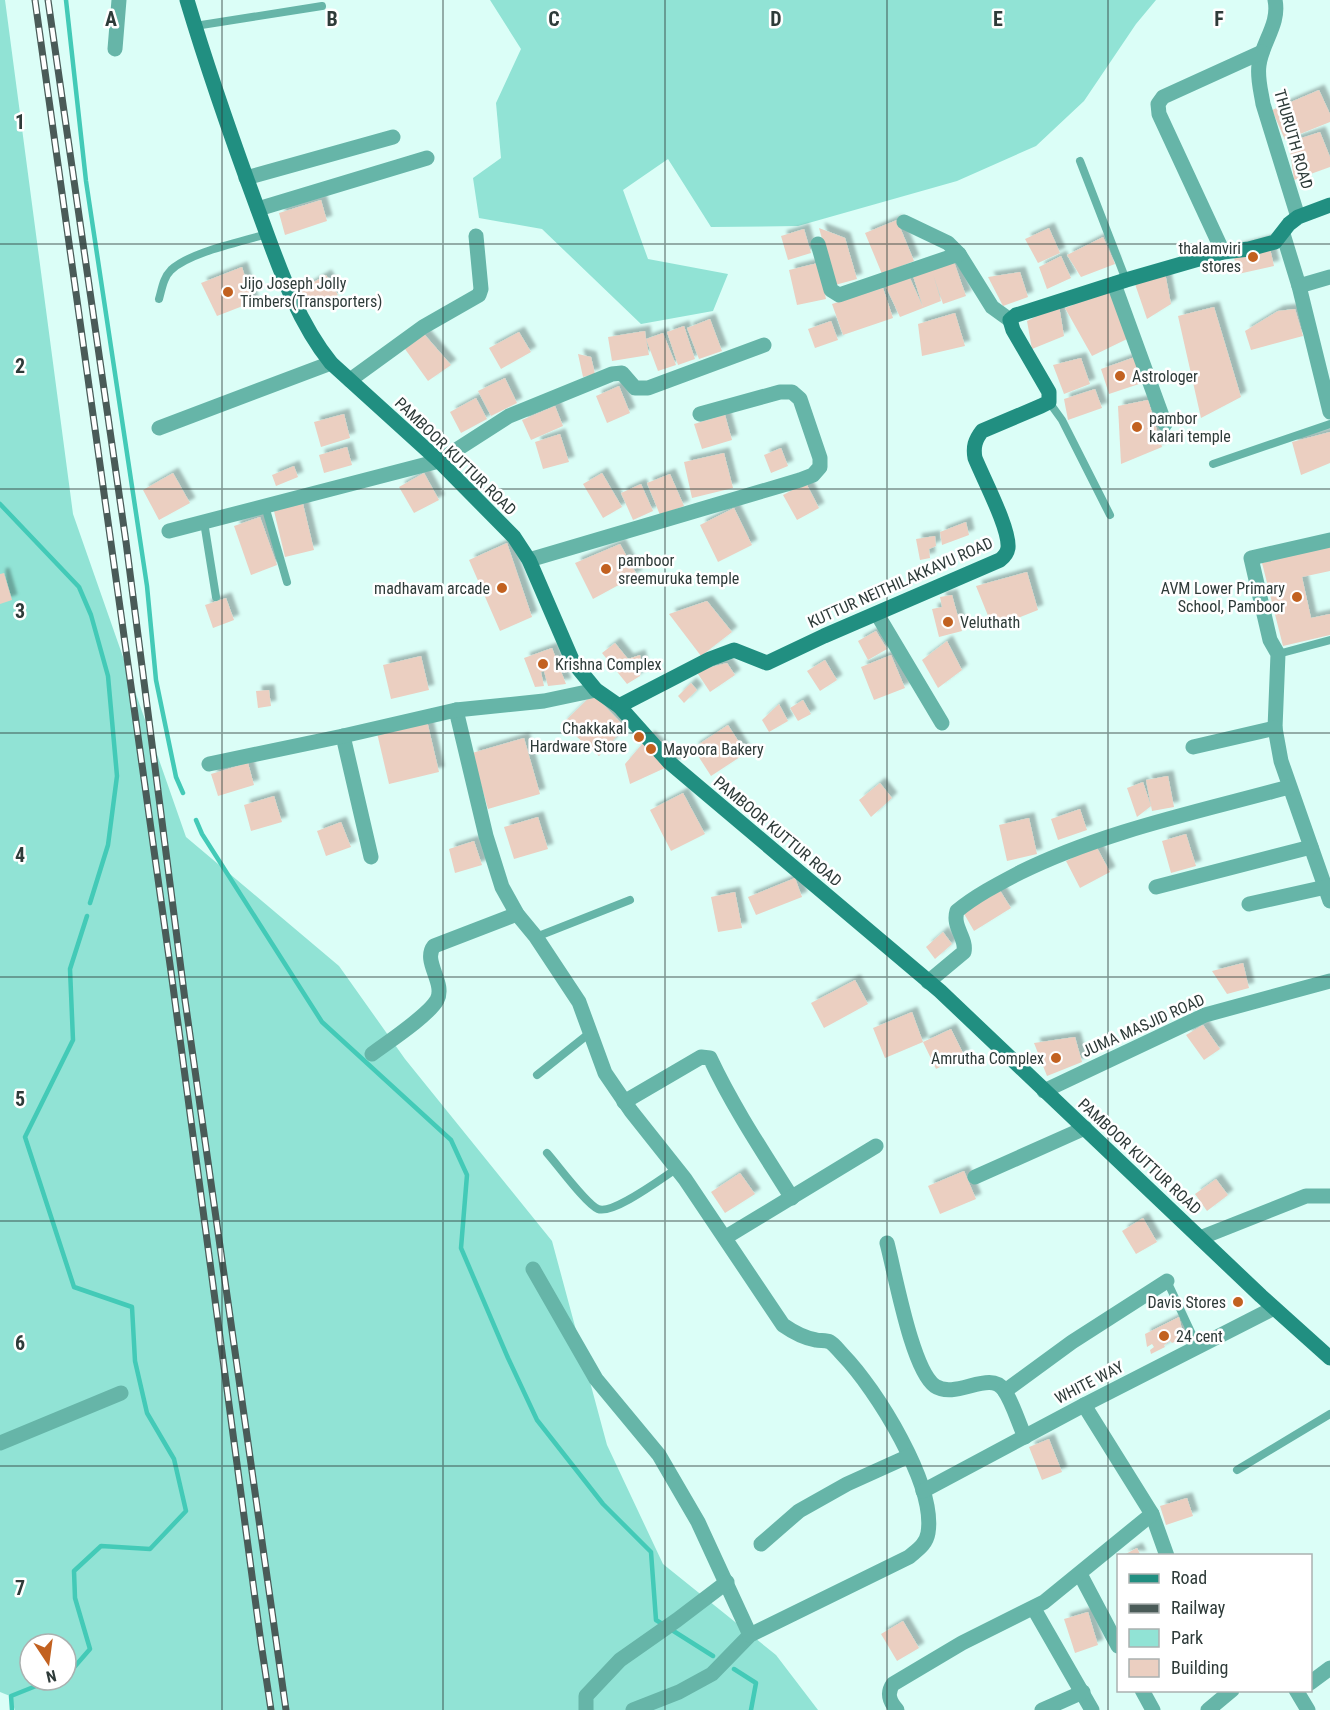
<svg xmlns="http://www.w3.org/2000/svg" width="1330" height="1710" viewBox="0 0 1330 1710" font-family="'Roboto Condensed',sans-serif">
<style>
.green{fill:#91e3d5;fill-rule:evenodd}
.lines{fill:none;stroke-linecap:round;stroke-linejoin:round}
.stream{stroke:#43cab7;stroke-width:4.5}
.building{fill:#ebcfc1;filter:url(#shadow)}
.lane{stroke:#66b5a8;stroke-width:8}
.street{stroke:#66b5a8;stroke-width:15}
.secondary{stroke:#218f81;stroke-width:15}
.rail-casing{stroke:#4a5b58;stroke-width:7}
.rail{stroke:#fff;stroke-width:4.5;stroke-dasharray:14;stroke-linecap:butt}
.grid{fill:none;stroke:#2e3b39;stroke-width:1.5;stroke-opacity:0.55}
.poi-dot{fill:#c26120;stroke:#fff;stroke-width:2}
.labels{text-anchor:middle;stroke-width:5;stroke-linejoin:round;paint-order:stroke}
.street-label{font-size:16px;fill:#2e3b39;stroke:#fff}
.poi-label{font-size:16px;fill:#2e3b39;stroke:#fff;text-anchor:start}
.grid-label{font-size:20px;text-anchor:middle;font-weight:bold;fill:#2e3b39;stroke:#fff;stroke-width:5;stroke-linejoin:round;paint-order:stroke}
</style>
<defs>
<filter id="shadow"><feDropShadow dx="5.5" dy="-5.5" stdDeviation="1.5" flood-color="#0004"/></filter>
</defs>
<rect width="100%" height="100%" fill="#dbfef7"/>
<g class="green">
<path d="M 0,0 L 5,0 L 73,514 L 186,837 L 339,966 L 405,1059 L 552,1241 L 607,1445 L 663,1564 L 776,1655 L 818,1710 L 15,1710 L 10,1696 L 0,1692 ZM 30,1644 L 66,1644 L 66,1680 L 30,1680 Z"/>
<polygon points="490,0 1156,0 1136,24 1084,101 1036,146 957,181 798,226 711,227 668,159 623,190 648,259 728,274 713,311 641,324 542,229 479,218 473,178 501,158 496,103 521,49"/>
</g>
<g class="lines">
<g class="stream">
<polyline points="66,0 86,181 147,586 156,680 176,777 183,793"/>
<polyline points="0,504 79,587 91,615 108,676 117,776 108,845 90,903"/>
<polyline points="196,820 202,834 322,1022 451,1140 467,1175 461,1248 508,1358 537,1420 603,1504 651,1552 656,1620 713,1656"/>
<polyline points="734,1669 756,1683 751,1710"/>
<polyline points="66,1674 70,1672 90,1649 75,1598 74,1571 101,1546 150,1549 186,1511 174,1459 147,1413 135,1361 132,1307 74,1287 25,1137 73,1040 70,969 87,916"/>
<polyline points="12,1710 11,1696 51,1680"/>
</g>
</g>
<g class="building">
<polygon points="1319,90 1330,114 1330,122 1285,140 1272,110"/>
<polygon points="1320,132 1330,157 1330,167 1294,180 1289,142"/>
<polygon points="321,200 327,221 285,235 279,213"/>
<polygon points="897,220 914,261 882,274 865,233"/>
<polygon points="819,228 845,238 857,279 835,285"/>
<polygon points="1049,228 1060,253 1038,263 1025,239"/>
<polygon points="804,229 811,253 788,260 781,236"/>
<polygon points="1103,237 1115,264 1081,277 1067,255"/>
<polygon points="1268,240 1274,266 1238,274 1232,249"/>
<polygon points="1061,256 1071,278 1047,289 1039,267"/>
<polygon points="953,259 966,296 943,304 933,274 941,301 900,317 886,287 909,276 923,307 913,276"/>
<polygon points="818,263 826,299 797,305 789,270"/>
<polygon points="242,267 253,302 217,316 201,283"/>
<polygon points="1020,272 1028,297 1003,306 988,277"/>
<polygon points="1165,273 1171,304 1147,319 1135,284"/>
<polygon points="326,275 338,295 312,310 300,290"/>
<polygon points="883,288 893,318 843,335 832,304"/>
<polygon points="1111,291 1127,339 1092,356 1065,308"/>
<polygon points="1059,306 1064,336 1032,349 1027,321"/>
<polygon points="1214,307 1241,397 1201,418 1178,316"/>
<polygon points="1295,309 1303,336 1251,350 1245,331 1278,311"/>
<polygon points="955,313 965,346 922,356 918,324"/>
<polygon points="710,319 722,351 699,359 687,328"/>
<polygon points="831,321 838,340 815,348 808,329"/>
<polygon points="684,326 695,359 678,365 667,332"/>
<polygon points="645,331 646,339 663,333 676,365 658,371 646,339 649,355 612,361 608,337"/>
<polygon points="519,332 531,352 501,369 489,348"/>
<polygon points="424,334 451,365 428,381 405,349"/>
<polygon points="578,354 591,357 595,374 583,377"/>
<polygon points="1135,357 1139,384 1109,394 1101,369"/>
<polygon points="1081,358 1090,384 1064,394 1053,365"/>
<polygon points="505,378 517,403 491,416 478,391"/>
<polygon points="619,386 630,413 607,423 596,396"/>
<polygon points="1095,389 1102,408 1068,420 1064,399"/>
<polygon points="476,398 487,419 461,433 450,412"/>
<polygon points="1148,400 1162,447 1121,464 1118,406"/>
<polygon points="555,406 563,426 531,440 522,420"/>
<polygon points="344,414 350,438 321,447 314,422"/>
<polygon points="725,415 732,440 702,449 694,424"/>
<polygon points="1330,432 1330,463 1301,475 1292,442"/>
<polygon points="560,434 569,462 543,469 535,442"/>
<polygon points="347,447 352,465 324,473 319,455"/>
<polygon points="781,448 788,466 771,473 764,455"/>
<polygon points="724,453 733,488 692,498 684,462"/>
<polygon points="294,466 298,477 276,486 272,475"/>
<polygon points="173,473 190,503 159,520 143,490"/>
<polygon points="424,473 439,500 414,513 399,487"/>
<polygon points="602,473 622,507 603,518 583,484"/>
<polygon points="670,474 684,506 660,515 647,483"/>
<polygon points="806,483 819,508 797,520 783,495"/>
<polygon points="641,484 653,511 633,520 621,493"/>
<polygon points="303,504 314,550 285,557 274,511"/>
<polygon points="734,508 752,545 718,562 700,525"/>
<polygon points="260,517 277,565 251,575 234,526"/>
<polygon points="966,522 969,535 942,545 940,532"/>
<polygon points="935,536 936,546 929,549 930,558 920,560 916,539"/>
<polygon points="507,543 532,617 500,631 469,560"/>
<polygon points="620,544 637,575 593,599 575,563"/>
<polygon points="1330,547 1330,571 1302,577 1311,618 1330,614 1330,635 1283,646 1262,563"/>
<polygon points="1027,572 1038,610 993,628 976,586"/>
<polygon points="4,573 12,600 0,604 0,574"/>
<polygon points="952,595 962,631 939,637 932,609 942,607 940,597"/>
<polygon points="226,598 234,620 213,628 205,605"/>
<polygon points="707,601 732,632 701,656 669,614"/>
<polygon points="876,631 887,649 868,660 858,641"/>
<polygon points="947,641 962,670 938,688 922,660"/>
<polygon points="615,643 628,659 640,655 642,663 640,676 627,684 602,653"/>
<polygon points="552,648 566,684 548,686 544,671 541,672 544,686 535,687 524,658"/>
<polygon points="891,655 905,688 874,700 861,667"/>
<polygon points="421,656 429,690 391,699 383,665"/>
<polygon points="825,660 837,680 820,691 807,671"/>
<polygon points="727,663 735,675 710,692 696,671"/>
<polygon points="691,683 697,690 684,703 678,696"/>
<polygon points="269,690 271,706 258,708 256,691"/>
<polygon points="593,694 625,727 599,756 562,724"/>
<polygon points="803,700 811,714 798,721 790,708"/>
<polygon points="779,704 788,721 769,732 762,720"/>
<polygon points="427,721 439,772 389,784 377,733"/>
<polygon points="728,725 746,753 711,776 693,748"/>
<polygon points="649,736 678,762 630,784 625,764"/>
<polygon points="524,738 540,794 488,809 472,753"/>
<polygon points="248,763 254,785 218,796 211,774"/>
<polygon points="1168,776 1174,807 1152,811 1146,780"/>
<polygon points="1143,782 1151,806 1137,817 1127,788"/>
<polygon points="880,783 892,798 871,817 859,800"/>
<polygon points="683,793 705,834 671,851 650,810"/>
<polygon points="274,796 282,822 251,831 244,805"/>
<polygon points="1080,809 1087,830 1058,840 1051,819"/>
<polygon points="538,817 548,849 514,859 504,827"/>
<polygon points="1029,818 1037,854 1007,861 999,825"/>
<polygon points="341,822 351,847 326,856 317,831"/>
<polygon points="1186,834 1196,866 1171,873 1162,841"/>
<polygon points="474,841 482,865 455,873 449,849"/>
<polygon points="1096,846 1110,872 1080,888 1066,861"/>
<polygon points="795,878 802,897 756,915 748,897"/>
<polygon points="999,889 1011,908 974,931 963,912"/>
<polygon points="735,892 742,928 718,932 711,897"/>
<polygon points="943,932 952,944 935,959 926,947"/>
<polygon points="1243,963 1249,988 1227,994 1212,971"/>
<polygon points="855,980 868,1004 824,1028 811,1003"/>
<polygon points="912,1012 923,1042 951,1029 964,1055 936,1069 923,1042 885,1058 873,1028"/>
<polygon points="1203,1025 1220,1049 1204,1060 1186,1035"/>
<polygon points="1075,1037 1082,1062 1047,1076 1034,1043"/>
<polygon points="964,1171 976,1199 940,1214 928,1186"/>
<polygon points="740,1173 755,1194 725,1213 711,1192"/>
<polygon points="1216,1179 1228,1195 1207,1211 1195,1194"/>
<polygon points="1143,1218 1157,1242 1136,1254 1122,1231"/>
<polygon points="1179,1317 1184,1338 1172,1343 1170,1341 1164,1345 1165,1347 1151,1354 1150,1350 1154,1347 1152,1344 1147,1347 1145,1334"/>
<polygon points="1049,1439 1062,1472 1042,1480 1029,1447"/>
<polygon points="1187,1498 1193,1516 1166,1525 1160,1506"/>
<polygon points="1137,1548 1141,1556 1122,1556"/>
<polygon points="1088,1612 1098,1645 1075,1653 1064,1619"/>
<polygon points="903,1621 919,1648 897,1661 881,1634"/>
</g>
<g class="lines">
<g class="lane">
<polyline points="195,26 322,6"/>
<polyline points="1080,161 1126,280"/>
<path d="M 159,299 C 162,289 163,278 171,270 C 190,252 241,242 267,234"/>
<polyline points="1049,402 1062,420 1110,515"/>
<polyline points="1213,464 1330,424"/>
<polyline points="265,506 287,582"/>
<polyline points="204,522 216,597"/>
<polyline points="1278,654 1330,640"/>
<polyline points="536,937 630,900"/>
<polyline points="537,1075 591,1032"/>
<path d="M 547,1153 C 557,1164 586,1204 598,1209 C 613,1215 662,1178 676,1169"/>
<polyline points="1167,1281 1198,1347"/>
<polyline points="1237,1470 1330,1414"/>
</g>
<g class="street">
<path d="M 1275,0 C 1280,24 1262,42 1259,65 C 1257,78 1261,91 1263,104 L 1298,217"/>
<polyline points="115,49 119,0"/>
<polyline points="246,178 393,137"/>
<polyline points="258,209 427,158"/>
<polyline points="904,222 948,243 959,254 992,307 1010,320"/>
<polyline points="1283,234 1299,286 1330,412"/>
<polyline points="818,244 831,290 839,295 959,254"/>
<polyline points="1223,252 1159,114 1158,104 1163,97 1262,52"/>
<polyline points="1114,284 1165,424"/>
<polyline points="1299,286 1330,277"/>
<polyline points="350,380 423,327 479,295 481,289 476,236"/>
<polyline points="159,428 331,363"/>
<polyline points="169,531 439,461 509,416 612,374 622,373 635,388 648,388 764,345"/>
<polyline points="1330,540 1251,558 1270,640 1278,654 1275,728 1281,761 1330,901"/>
<polyline points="529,560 800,480 813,475 820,467 820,458 800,399 792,392 780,392 700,414"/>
<polyline points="877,614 942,723"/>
<path d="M 456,710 L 486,836 L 502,887 L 517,914 L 536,937 L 579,1002 L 605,1073 L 631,1111 L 685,1179 L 783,1325 C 793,1332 804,1338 816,1340 C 820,1341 826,1340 830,1342 C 834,1344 839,1351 843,1355 C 876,1389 936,1485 928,1533 C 926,1545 917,1550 909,1557 L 750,1635 L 712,1674 L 679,1692 L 633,1710"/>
<polyline points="343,736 371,857"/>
<polyline points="1193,747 1275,728"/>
<polyline points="209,764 343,736 456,710 544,701 596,690"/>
<polyline points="1156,887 1311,847"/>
<polyline points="1249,904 1330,886"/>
<path d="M 928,982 L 964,952 C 967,938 952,927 957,911 C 975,896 998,884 1019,873 C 1104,831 1198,812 1289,787"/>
<path d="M 372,1054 C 388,1042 428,1016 437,1000 C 446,983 422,961 434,946 L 517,914"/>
<polyline points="1044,1091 1205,1015 1330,981"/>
<path d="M 624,1102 L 701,1057 L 710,1058 C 733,1107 763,1152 792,1198"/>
<polyline points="975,1177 1085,1128"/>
<polyline points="726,1237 876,1146"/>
<polyline points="1200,1238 1306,1196 1330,1196"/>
<path d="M 887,1243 C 895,1273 912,1370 935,1386 C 956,1400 990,1369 1004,1390 C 1013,1403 1018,1422 1025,1437"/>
<polyline points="533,1269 596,1379 659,1455 698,1522 750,1635"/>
<polyline points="1005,1391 1072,1342 1167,1281"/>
<polyline points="1084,1405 1152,1514 1167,1556"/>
<polyline points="0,1443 121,1393"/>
<polyline points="923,1491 1084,1405 1274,1308"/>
<polyline points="761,1544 799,1511 847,1484 909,1456"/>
<polyline points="1080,1574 1118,1646"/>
<polyline points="1034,1609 1092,1710"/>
<polyline points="1310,1683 1330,1668"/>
<polyline points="1142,1690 1153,1710"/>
<polyline points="1296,1690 1308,1710"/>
<polyline points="586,1710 586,1696 620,1660 677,1620 727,1582"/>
<path d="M 897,1710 C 890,1702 886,1694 893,1684 L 962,1643 L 1044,1602 L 1152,1514"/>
<polyline points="1042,1710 1083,1692"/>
<polyline points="1208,1710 1232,1690"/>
</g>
<g class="secondary">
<path d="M 187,0 C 208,70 232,139 257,207 C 277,261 295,318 331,363 L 439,461 L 514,537 L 529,560 L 573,662 L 596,690 L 619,706 L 669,762 L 940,991 L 1261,1296 L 1330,1358"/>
<path d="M 619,706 L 710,659 L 734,650 L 767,663 L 824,636 L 1000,560 C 1004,557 1007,554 1008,548 C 1010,529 983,478 975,458 C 973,447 975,440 982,431 L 1041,406 L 1049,402 L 1049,392 L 1013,330 L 1010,320 L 1016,315 L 1126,280 L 1223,252 L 1249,249 L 1275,242 L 1289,224 L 1298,217 L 1330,205"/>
</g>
<defs>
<g id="rail">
<polyline points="35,0 172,979 261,1643 271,1710"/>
<polyline points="48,0 126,542 185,1000 286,1710"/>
</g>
</defs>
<use href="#rail" class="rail-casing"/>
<use href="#rail" class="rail"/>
</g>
<path class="grid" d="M 222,0 L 222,1710M 443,0 L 443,1710M 665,0 L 665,1710M 887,0 L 887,1710M 1108,0 L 1108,1710M 0,244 L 1330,244M 0,489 L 1330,489M 0,733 L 1330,733M 0,977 L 1330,977M 0,1221 L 1330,1221M 0,1466 L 1330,1466"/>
<g class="poi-dot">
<circle cx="1253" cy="257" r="6"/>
<circle cx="228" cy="292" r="6"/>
<circle cx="1120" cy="376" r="6"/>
<circle cx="1137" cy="427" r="6"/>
<circle cx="606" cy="569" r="6"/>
<circle cx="502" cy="588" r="6"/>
<circle cx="1297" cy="597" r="6"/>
<circle cx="948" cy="622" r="6"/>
<circle cx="543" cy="664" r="6"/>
<circle cx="639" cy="737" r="6"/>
<circle cx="651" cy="749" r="6"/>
<circle cx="1056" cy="1058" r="6"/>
<circle cx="1238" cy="1302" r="6"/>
<circle cx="1164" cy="1336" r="6"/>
</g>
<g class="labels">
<g class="street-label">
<text transform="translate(1294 139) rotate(74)" y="6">THURUTH ROAD</text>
<text transform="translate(456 456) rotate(44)" y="6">PAMBOOR KUTTUR ROAD</text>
<text transform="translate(900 582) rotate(-24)" y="6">KUTTUR NEITHILAKKAVU ROAD</text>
<text transform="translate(778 831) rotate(40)" y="6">PAMBOOR KUTTUR ROAD</text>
<text transform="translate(1143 1025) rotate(-24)" y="6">JUMA MASJID ROAD</text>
<text transform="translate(1140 1156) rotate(43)" y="6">PAMBOOR KUTTUR ROAD</text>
<text transform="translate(1089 1382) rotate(-27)" y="6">WHITE WAY</text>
</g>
<g class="poi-label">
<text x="1241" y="254" text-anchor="end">thalamviri<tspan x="1241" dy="18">stores</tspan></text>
<text x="240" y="289">Jijo Joseph Jolly<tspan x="240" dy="18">Timbers(Transporters)</tspan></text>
<text x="1132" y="382">Astrologer</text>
<text x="1149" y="424">pambor<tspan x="1149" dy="18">kalari temple</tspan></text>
<text x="618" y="566">pamboor<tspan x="618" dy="18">sreemuruka temple</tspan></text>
<text x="490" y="594" text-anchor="end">madhavam arcade</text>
<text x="1285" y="594" text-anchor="end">AVM Lower Primary<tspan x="1285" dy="18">School, Pamboor</tspan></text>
<text x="960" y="628">Veluthath</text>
<text x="555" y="670">Krishna Complex</text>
<text x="627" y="734" text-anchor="end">Chakkakal<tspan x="627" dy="18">Hardware Store</tspan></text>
<text x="663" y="755">Mayoora Bakery</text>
<text x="1044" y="1064" text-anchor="end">Amrutha Complex</text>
<text x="1226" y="1308" text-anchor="end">Davis Stores</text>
<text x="1176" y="1342">24 cent</text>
</g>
</g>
<g class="grid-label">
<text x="111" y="26">A</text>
<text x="332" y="26">B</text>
<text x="554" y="26">C</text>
<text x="776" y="26">D</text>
<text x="998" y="26">E</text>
<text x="1219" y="26">F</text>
<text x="20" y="129">1</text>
<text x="20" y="373">2</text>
<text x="20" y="618">3</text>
<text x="20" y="862">4</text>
<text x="20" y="1106">5</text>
<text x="20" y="1350">6</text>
<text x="20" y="1595">7</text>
</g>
<rect x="1117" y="1554" width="195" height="138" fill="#ffffff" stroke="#abb1b0" stroke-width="1.5"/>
<rect x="1129" y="1574" width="30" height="9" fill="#218f81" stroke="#abb1b0" stroke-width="1.5"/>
<text x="1171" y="1584" font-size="18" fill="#2e3b39">Road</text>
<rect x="1129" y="1604" width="30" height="9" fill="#4a5b58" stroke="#abb1b0" stroke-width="1.5"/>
<text x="1171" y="1614" font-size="18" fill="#2e3b39">Railway</text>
<rect x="1129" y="1629" width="30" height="18" fill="#91e3d5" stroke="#abb1b0" stroke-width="1.5"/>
<text x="1171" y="1644" font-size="18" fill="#2e3b39">Park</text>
<rect x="1129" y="1659" width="30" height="18" fill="#ebcfc1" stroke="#abb1b0" stroke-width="1.5"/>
<text x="1171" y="1674" font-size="18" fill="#2e3b39">Building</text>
<g transform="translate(48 1662) rotate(167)"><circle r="28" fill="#ffffff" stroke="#abb1b0" stroke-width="1.5"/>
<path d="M0-4.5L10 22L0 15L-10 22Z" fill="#c26120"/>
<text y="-9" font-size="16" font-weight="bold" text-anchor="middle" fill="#2e3b39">N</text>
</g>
</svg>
